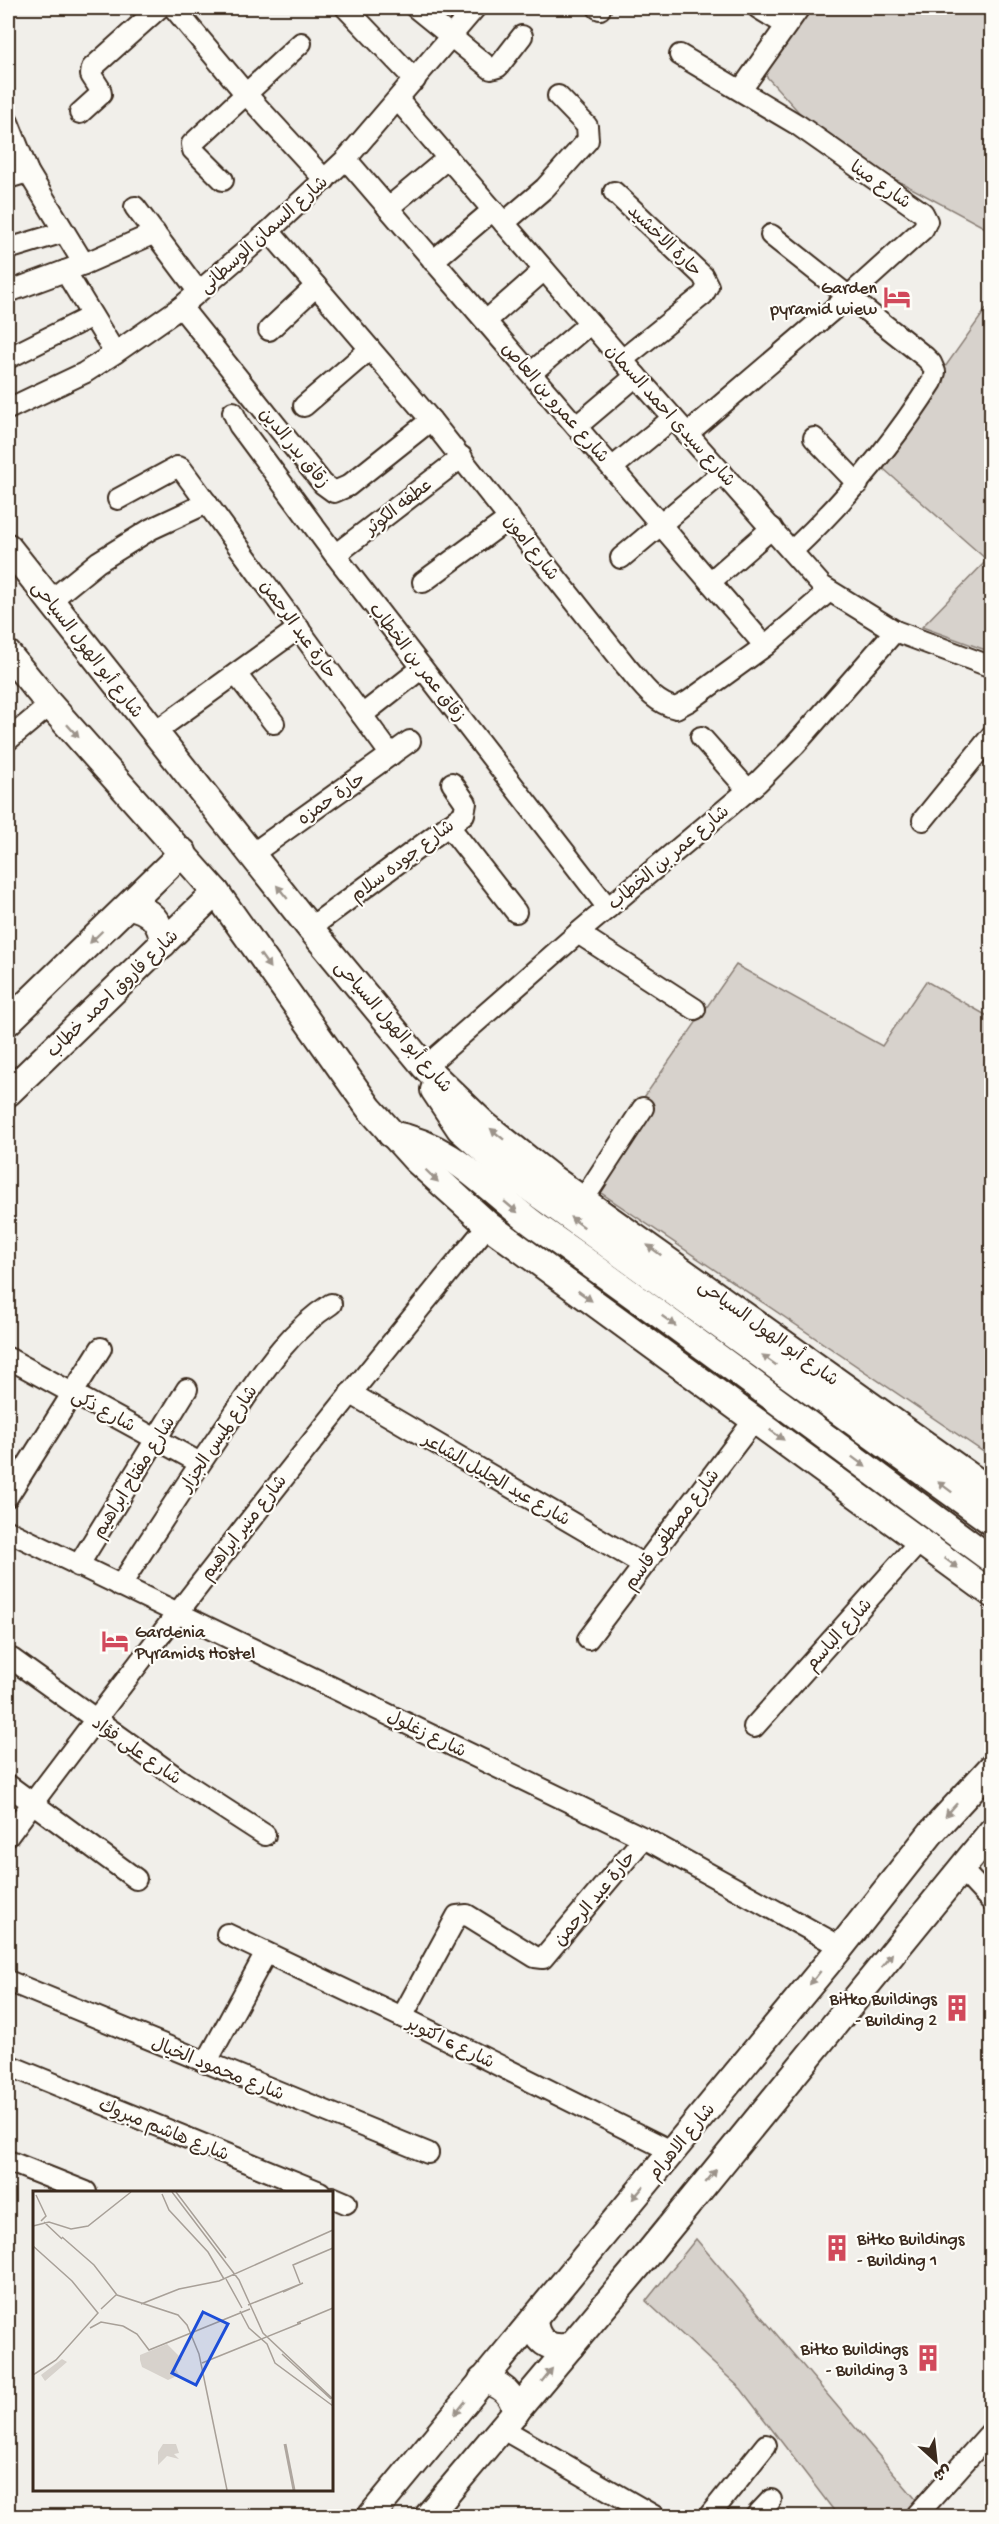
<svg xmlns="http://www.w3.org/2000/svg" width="999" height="2524" viewBox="0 0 999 2524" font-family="'Gochi Hand','Playpen Sans Arabic',sans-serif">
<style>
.green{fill:#d7d2cc;stroke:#897e75;stroke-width:1.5}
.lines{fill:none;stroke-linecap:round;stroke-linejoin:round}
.minor-casing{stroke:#3b2a1e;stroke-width:24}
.major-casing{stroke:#3b2a1e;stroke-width:30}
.minor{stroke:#fdfcf7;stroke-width:20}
.major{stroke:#fdfcf7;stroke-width:26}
.oneway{fill:#9c938a}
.labels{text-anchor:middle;stroke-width:4.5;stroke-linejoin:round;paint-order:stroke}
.street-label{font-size:18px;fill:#3b2a1e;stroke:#fdfcf7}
.poi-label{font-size:18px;fill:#3b2a1e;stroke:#fdfcf7;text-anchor:end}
.inset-river{fill:none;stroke:#aea69f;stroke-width:3}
.inset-road{fill:none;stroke:#a8a098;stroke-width:1.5}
.view{fill:#1d4ed8;fill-opacity:0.15;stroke:#1d4ed8;stroke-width:3}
.inset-edge{fill:none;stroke:#3b2a1e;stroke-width:3}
</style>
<rect width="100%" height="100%" fill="#f1efea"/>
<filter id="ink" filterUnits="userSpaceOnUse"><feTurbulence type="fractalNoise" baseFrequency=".0167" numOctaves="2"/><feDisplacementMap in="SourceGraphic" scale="12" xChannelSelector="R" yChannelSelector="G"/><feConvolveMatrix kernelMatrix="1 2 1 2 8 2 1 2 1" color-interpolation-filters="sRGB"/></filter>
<g filter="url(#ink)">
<g class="green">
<polygon points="799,8 991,8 991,231 826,142 756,65"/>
<polygon points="991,302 991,652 922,627 987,560 877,463"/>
<polygon points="736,965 882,1046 926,981 991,1018 991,1457 585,1182"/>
<polygon points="696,2239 919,2503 905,2516 838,2516 741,2389 646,2301"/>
</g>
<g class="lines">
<defs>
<g id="minor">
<polyline points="174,8 245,93 325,180"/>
<polyline points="346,8 415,80"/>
<polyline points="416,8 491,69 498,67 522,36"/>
<polyline points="598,8 600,9"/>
<polyline points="758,8 786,25"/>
<polyline points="680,55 798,125 923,213 927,221 923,229 849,296 687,434"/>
<polyline points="741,90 799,8"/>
<polyline points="398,100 622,360 822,586 895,631 992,667"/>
<polyline points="80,113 101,94 100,89 91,75 92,68 159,8"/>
<polyline points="8,122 28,172 84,264"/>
<polyline points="346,159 765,646"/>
<polyline points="8,178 28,172"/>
<polyline points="223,180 193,150 192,144 301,43"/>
<polyline points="614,192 703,276 708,286 703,295 622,360"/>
<polyline points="135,207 198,291"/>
<polyline points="388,208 448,158"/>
<polyline points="504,223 545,188 588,140 587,126 558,96"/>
<path d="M 269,231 L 431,420 L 626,666 C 641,683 653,703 676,708 L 689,701 L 765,646 L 828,592"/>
<path d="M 771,235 L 925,357 L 931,363 L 935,372 L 932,382 C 892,445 846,500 792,551"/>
<polyline points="8,249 64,232"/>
<polyline points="433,261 493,210"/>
<polyline points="65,271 115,353"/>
<polyline points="8,292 84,264 155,233"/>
<polyline points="181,307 323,484 334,492 348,486 431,420"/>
<polyline points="486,321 544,270"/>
<polyline points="269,330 316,286"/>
<polyline points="8,358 92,316"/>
<polyline points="531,373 590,323"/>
<polyline points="304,406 370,349"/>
<polyline points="8,409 84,373 115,353 181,307 269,231 346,159 475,8"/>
<polyline points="233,412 239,425 335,555 608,908"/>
<polyline points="577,426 636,376"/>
<polyline points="814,438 858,484"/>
<polyline points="612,468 673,418"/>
<polyline points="118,499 177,467 181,468 391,755"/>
<polyline points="335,555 462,457"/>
<polyline points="621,558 722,473"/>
<polyline points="423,582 510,518"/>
<polyline points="710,582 772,528"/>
<polyline points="50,601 98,562 151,529 207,503"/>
<polyline points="236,674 274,723"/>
<polyline points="362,715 422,668"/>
<polyline points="155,732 299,628"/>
<polyline points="701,737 748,790"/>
<polyline points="8,740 50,705"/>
<polyline points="923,820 992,735"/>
<polyline points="448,825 516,912"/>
<polyline points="252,854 410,741"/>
<polyline points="310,928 464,814 466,803 452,783"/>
<polyline points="578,933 695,1009"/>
<polyline points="425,1067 578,933 758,782 795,745 895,631"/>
<polyline points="583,1200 643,1108"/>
<polyline points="8,1358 200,1463"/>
<polyline points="350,1393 644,1565"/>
<polyline points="8,1496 101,1348"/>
<polyline points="8,1531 644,1838 841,1947"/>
<polyline points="78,1566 187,1389"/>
<path d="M 120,1586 C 157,1529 193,1473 232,1417 C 261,1375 287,1332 331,1304"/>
<polyline points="588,1639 755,1419"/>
<polyline points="12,1659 183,1782 265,1835"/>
<polyline points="754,1727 921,1540"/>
<polyline points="8,1785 136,1879"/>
<path d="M 8,1836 C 163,1628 323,1425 488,1225"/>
<polyline points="961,1869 992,1902"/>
<polyline points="227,1934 402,2017 673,2152"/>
<polyline points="8,1981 428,2153"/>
<polyline points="402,2017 457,1916 467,1915 535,1957 543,1958 644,1838"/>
<polyline points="206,2063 266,1953"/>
<polyline points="8,2065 320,2192"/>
<polyline points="8,2161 86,2192"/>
<polyline points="332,2197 346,2203"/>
<polyline points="503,2429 654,2516"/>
<polyline points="709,2516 766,2445"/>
<polyline points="756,2516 771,2500"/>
<polyline points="916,2516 992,2431"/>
</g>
<g id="major">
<polyline points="8,547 310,928 425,1067 485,1125 549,1176 992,1492"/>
<polyline points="8,654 50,705 216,892 369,1108 415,1159 488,1225 992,1594"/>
<path d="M 128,906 C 150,909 162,922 163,944"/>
<polyline points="8,1022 183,852"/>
<polyline points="434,1090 460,1129 517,1179 992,1522"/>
<polyline points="8,1093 216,892"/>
<path d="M 391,1134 C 457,1146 490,1194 542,1230 C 694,1337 842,1450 992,1560"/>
<path d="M 534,2319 C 535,2341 549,2351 571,2346"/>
<path d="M 482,2380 C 502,2384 512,2393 516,2412"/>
<polyline points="371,2516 841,1947 931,1833 992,1767"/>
<polyline points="428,2516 638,2266 992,1831"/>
</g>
</defs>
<use href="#minor" class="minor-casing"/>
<use href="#major" class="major-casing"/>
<use href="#minor" class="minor"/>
<use href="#major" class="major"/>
</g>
<defs><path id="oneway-solid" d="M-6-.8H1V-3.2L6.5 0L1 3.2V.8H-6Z" transform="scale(1.5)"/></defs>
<g class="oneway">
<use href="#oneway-solid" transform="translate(73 731) rotate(48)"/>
<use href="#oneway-solid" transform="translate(282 892) rotate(-129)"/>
<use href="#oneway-solid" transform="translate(96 937) rotate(136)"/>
<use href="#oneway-solid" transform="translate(265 961) rotate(55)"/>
<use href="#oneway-solid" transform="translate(497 1134) rotate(-141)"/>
<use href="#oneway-solid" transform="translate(432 1176) rotate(44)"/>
<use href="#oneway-solid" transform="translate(511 1207) rotate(40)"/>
<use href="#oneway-solid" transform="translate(577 1222) rotate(-144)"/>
<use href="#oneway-solid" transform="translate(654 1250) rotate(-144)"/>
<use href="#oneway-solid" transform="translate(585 1296) rotate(36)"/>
<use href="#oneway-solid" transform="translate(669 1321) rotate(36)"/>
<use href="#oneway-solid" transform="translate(769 1360) rotate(-144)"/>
<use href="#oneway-solid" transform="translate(777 1435) rotate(36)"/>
<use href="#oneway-solid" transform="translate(859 1462) rotate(37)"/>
<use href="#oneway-solid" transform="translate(945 1487) rotate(-143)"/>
<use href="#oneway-solid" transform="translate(951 1563) rotate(37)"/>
<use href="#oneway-solid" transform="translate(951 1810) rotate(132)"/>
<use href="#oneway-solid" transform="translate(887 1960) rotate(-51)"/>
<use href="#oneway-solid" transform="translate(815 1978) rotate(129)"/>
<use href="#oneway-solid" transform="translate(711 2176) rotate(-51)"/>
<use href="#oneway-solid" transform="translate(638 2193) rotate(131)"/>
<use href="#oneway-solid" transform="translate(547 2375) rotate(-51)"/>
<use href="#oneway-solid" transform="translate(460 2408) rotate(129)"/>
</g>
</g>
<defs>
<symbol id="hotel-bare" viewBox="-9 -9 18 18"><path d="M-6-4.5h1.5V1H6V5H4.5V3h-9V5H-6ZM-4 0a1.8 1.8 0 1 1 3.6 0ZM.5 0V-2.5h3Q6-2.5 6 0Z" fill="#d1495b" stroke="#fdfcf7" stroke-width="2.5" paint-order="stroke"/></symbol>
<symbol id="building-bare" viewBox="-9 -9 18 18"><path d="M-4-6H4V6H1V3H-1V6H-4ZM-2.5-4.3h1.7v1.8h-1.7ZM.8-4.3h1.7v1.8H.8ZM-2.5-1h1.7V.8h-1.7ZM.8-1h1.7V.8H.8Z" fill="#d1495b" stroke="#fdfcf7" stroke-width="2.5" paint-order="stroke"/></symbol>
</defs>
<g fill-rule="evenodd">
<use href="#hotel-bare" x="878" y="278" width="38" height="38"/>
<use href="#hotel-bare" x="96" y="1622" width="38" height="38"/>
<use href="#building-bare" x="938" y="1989" width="38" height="38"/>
<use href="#building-bare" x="818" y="2229" width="38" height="38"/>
<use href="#building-bare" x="909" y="2339" width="38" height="38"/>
</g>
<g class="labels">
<g class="street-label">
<text transform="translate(881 184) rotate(35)" y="6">شارع مينا</text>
<text transform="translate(263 234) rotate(-42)" y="6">شارع السمان الوسطانى</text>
<text transform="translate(665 240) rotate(44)" y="6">حارة الاخشيد</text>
<text transform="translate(556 402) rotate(49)" y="6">شارع عمرو بن العاص</text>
<text transform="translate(671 415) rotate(48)" y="6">شارع سيدى احمد السمان</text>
<text transform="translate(295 447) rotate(50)" y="6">زقاق بدر الدين</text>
<text transform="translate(398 506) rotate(-38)" y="6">عطفه الكوثر</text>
<text transform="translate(532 547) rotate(52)" y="6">شارع امون</text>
<text transform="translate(299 629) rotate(54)" y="6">حارة عبد الرحمن</text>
<text transform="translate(88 649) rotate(52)" y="6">شارع أبو الهول السياحى</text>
<text transform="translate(418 662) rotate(52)" y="6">زقاق عمر بن الخطاب</text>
<text transform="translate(331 798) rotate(-35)" y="6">حارة حمزه</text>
<text transform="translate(668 857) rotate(-40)" y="6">شارع عمر بن الخطاب</text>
<text transform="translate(402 860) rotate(-37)" y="6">شارع جوده سلام</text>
<text transform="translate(112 993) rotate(-44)" y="6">شارع فاروق احمد خطاب</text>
<text transform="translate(394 1026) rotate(49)" y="6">شارع أبو الهول السياحى</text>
<text transform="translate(769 1332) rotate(36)" y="6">شارع أبو الهول السياحى</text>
<text transform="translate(104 1410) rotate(29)" y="6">شارع ذكى</text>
<text transform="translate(218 1438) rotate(-56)" y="6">شارع لميس الجزار</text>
<text transform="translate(133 1477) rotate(-58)" y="6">شارع مفتاح ابراهيم</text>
<text transform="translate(497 1479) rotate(30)" y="6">شارع عبد الجليل الشاعر</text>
<text transform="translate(243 1527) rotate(-52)" y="6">شارع منير ابراهيم</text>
<text transform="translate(671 1529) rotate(-53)" y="6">شارع مصطفى قاسم</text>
<text transform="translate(838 1634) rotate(-48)" y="6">شارع الباسم</text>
<text transform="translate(427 1733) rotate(26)" y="6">شارع زغلول</text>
<text transform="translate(137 1750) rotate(35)" y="6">شارع على فؤاد</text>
<text transform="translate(594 1898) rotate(-50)" y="6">حارة عبد الرحمن</text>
<text transform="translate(451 2042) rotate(26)" y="6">شارع 6 اكتوبر</text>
<text transform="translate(218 2068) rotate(22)" y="6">شارع محمود الخيال</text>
<text transform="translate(164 2129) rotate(22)" y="6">شارع هاشم مبروك</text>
<text transform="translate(681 2141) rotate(-50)" y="6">شارع الاهرام</text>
</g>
<g class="poi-label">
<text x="877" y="293">Garden<tspan x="877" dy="21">pyramid wiew</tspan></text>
<text x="135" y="1637" text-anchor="start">Gardenia<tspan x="135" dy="21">Pyramids Hostel</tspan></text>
<text x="937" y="2004">Bitko Buildings<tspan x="937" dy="21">- Building 2</tspan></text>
<text x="857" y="2244" text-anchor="start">Bitko Buildings<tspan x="857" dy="21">- Building 1</tspan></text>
<text x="908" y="2354">Bitko Buildings<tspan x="908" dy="21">- Building 3</tspan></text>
</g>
</g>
<g transform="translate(33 2191)">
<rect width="300" height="300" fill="#f1efea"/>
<path d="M 134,153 L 149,168 L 142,176 L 146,184 L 135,189 L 109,176 L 107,169 L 107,164 ZM 29,168 L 34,171 L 12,190 L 8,184 ZM 130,253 L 143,253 L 146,262 L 141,263 L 146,268 L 134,265 L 125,274 L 125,261 Z" fill="#d7d2cc"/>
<path class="inset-river" d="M 252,253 L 261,299"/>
<path class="inset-road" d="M 139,1 L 206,89 L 230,142 L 300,208M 143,1 L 193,67M 129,3 L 136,19 L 175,61 L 191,88M 3,4 L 13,25 L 8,30M 11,31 L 29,48M 0,35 L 16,31 L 38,38 L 55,35 L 98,1M 29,46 L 61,74 L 84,104 L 145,124 L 154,134 L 166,163 L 194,299M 0,55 L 39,90 L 65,122 L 23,169 L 0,184M 193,88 L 209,117M 267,92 L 260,74 L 300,57M 108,113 L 146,98 L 186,90 L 300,39M 215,114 L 270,92 L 250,101M 68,118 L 83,104M 207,120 L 216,137 L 234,153 L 242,172 L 300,215M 264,132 L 300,117M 90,135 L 104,143 L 116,159 L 217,118M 57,137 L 68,131 L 90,135M 249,163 L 298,208M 169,172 L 268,132"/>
<path class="view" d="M 170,121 L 195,133 L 163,194 L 139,182 Z"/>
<rect width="300" height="300" class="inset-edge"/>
</g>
<rect width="999" height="2524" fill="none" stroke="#fdfcf7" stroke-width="30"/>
<rect x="15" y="15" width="969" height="2494" fill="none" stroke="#3b2a1e" stroke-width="2" filter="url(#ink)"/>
<g transform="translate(936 2461) rotate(153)" stroke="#fdfcf7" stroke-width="4.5" paint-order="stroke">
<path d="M0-4.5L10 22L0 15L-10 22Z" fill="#3b2a1e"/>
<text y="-9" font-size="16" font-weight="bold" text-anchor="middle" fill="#3b2a1e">ش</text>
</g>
</svg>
